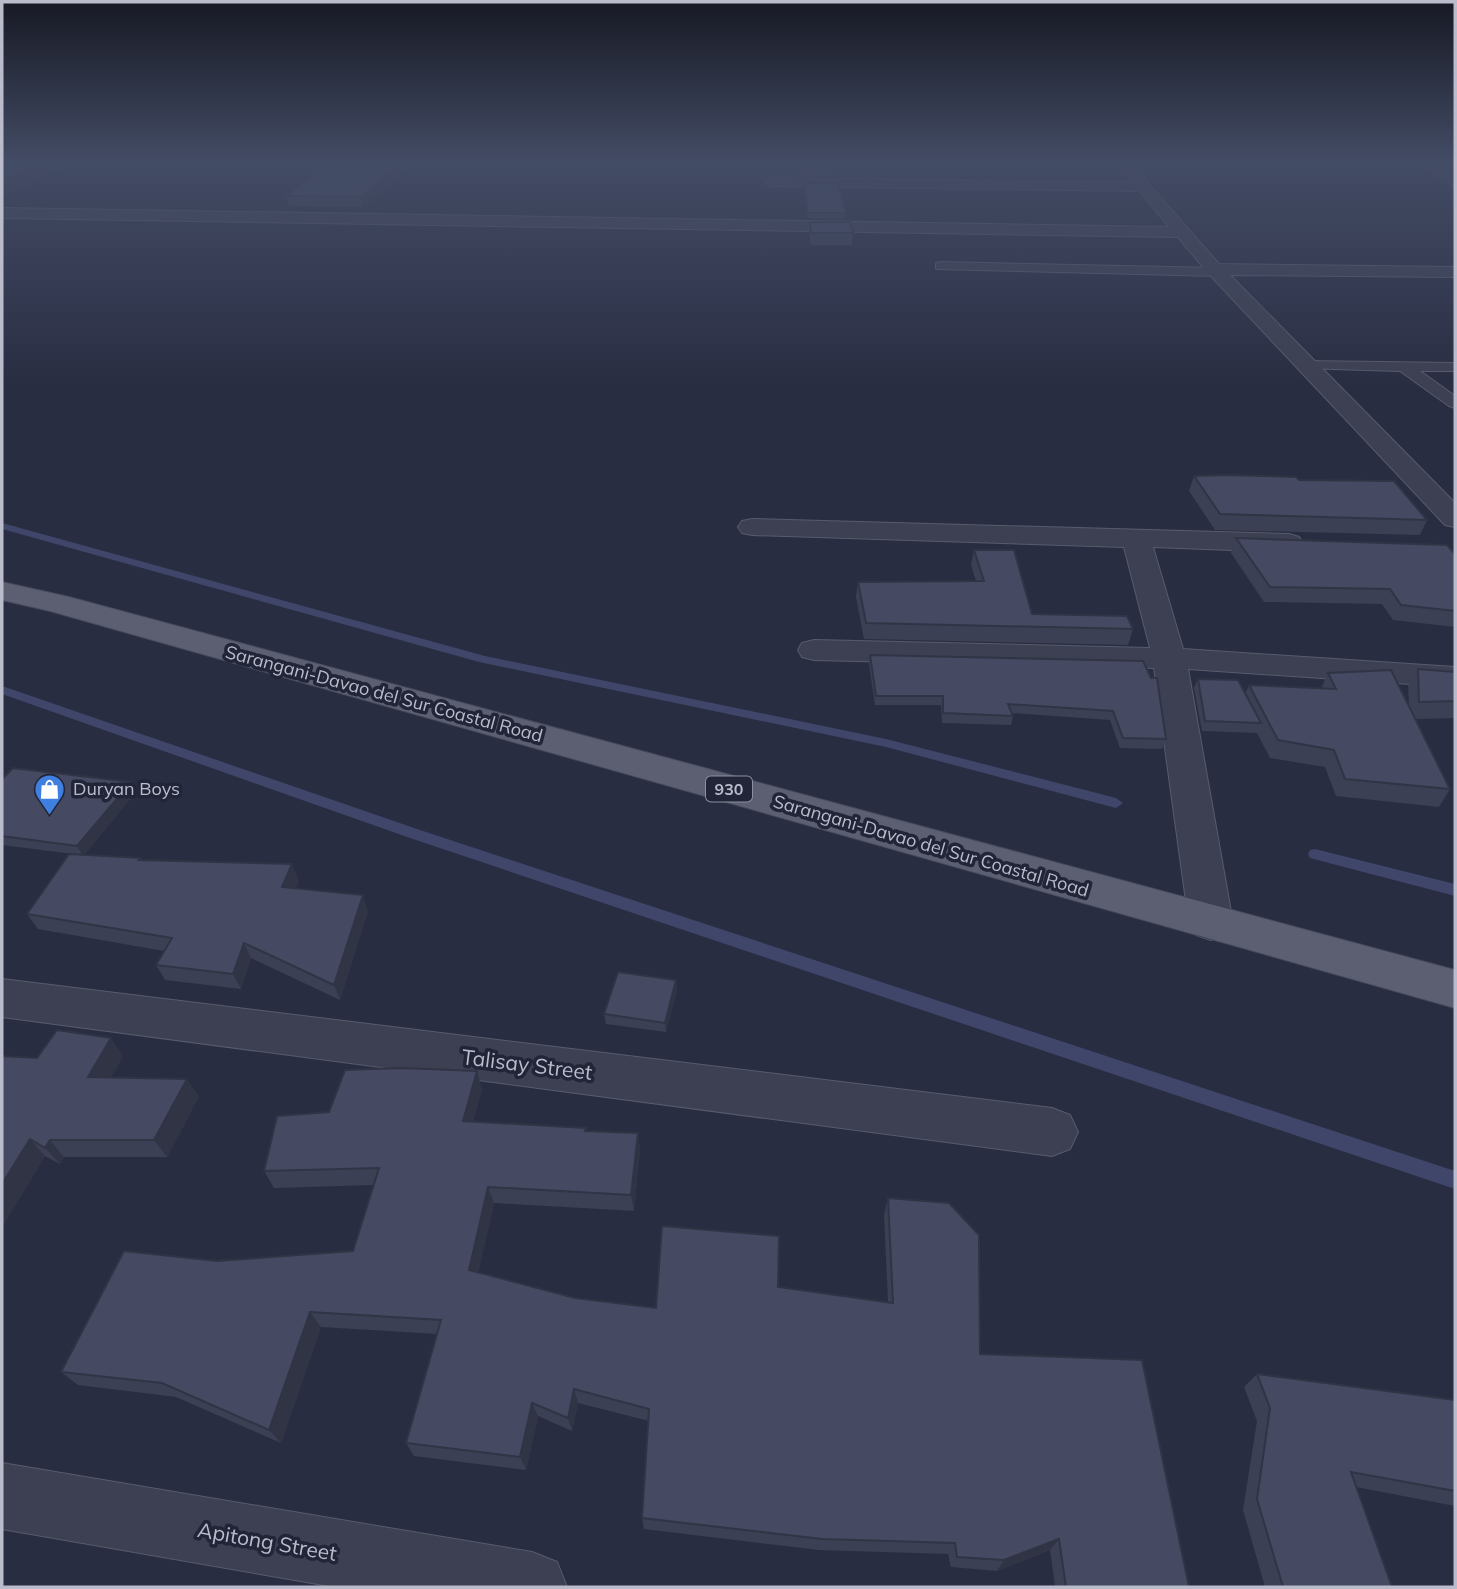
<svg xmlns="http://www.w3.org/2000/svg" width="1457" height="1589" viewBox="0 0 1457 1589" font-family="Mulish,sans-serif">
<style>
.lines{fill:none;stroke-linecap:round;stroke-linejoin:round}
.stream{fill:#3f466a;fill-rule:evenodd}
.lane-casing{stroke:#585b6c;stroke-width:2}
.street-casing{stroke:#585b6c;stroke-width:2}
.primary-casing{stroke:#46495b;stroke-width:2}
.lane{fill:#3d4052;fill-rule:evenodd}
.street{fill:#3d4052;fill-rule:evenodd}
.primary{fill:#5b5f71;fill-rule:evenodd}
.wall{fill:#3b4054}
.shaded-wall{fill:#303445}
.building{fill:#454a62;stroke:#303445;stroke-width:2}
.labels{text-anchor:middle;stroke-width:7;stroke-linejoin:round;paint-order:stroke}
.shield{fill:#212537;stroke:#8c8f9f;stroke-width:2}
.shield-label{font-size:16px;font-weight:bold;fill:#babccc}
.street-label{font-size:18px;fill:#babccc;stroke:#212537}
.poi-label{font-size:18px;fill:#babccc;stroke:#212537;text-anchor:start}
.near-street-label{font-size:21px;fill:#babccc;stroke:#212537}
</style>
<rect width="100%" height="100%" fill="#292d42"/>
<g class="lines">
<g class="stream">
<polygon points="2,523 485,656 886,739 1116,798 1123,803 1116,808 886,747 479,662 2,529"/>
<polygon points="2,686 420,830 1455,1171 1455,1189 410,838 2,694"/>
<polygon points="1315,849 1455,884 1455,896 1310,858 1308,854 1310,850"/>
</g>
<defs>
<g id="lane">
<polygon points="940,262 1217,268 1223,272 1217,276 936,269 936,263"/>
<polygon points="1306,361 1455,363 1455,371 1420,371 1455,396 1455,408 1449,406 1400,371 1301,368 1299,365"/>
</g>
<g id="street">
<polygon points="1117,164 1131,164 1219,264 1455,267 1455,277 1230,275 1455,503 1455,527 1445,525 1208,273 1178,237 2,218 2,208 1169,227 1140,191 771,186 764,182 771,178 1132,182"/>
<polygon points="1421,164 1437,164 1455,177 1455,187"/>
<polygon points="752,519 1289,534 1299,537 1303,543 1299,549 1289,552 1153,547 1183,649 1455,667 1455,687 1188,669 1233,923 1226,935 1211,940 1196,935 1189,923 1154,668 814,660 802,657 798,650 802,643 814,640 1150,648 1124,547 752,535 742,533 738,527 742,521"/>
<polygon points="2,979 1052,1108 1070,1115 1078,1132 1070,1149 1052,1156 2,1017"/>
<polygon points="2,1463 532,1552 557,1562 567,1587 335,1587 2,1529"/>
</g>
<polygon id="primary" points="2,582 69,597 1455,970 1455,1008 50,611 2,600"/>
</defs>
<use href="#lane" class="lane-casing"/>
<use href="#street" class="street-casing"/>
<use href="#primary" class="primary-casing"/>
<use href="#lane" class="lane"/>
<use href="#street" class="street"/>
<use href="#primary" class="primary"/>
</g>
<g class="wall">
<polygon points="413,164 363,207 289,206 286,196"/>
<polygon points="800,164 833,164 835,171 834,176 802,176"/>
<polygon points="804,183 846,213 845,219 807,218"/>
<polygon points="810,222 853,233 852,245 811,245 809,234"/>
<polygon points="1194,476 1299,480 1427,520 1420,535 1215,530 1189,491"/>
<polygon points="1236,538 1455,554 1455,627 1393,620 1382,604 1264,602 1231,553"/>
<polygon points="974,550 1032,614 1133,629 1128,645 864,639 856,597 858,582 976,581 971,565"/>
<polygon points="870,655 1143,661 1166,739 1162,749 1120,748 1110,720 1012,713 1013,716 1011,725 942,723 941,705 875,705 869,664"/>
<polygon points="1418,669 1455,672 1455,718 1416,719 1450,789 1439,807 1336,796 1325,767 1270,758 1257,733 1202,731 1194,688 1198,679 1245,694 1249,685 1321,689 1328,673 1409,706 1408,686"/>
<polygon points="2,779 136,792 84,855 141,858 142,860 299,880 295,888 368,911 340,1000 251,958 241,989 165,980 156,965 164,951 38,929 27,914 73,854 2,845"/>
<polygon points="676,980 677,990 666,1032 606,1024 604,1014"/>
<polygon points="123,1056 111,1077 199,1096 167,1157 64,1157 60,1164 45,1156 2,1227 37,1058"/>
<polygon points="482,1089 473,1121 587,1132 638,1133 640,1150 634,1211 494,1203 478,1273 575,1298 656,1308 778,1287 888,1302 884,1215 888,1198 980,1354 1189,1587 1055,1587 1050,1550 997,1571 951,1567 948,1554 819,1550 644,1529 642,1518 649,1421 578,1403 572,1431 538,1416 526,1470 414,1456 406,1443 437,1334 321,1327 281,1443 176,1397 78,1385 61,1372 217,1261 353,1251 374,1185 274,1188 264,1171 329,1112"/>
<polygon points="1257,1374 1455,1400 1455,1506 1356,1487 1392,1587 1265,1587 1243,1510 1257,1421 1244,1387"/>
</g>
<g class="shaded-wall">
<polygon points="37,164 69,164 2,197 2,180"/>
<polygon points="400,164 413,164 363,207 361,197"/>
<polygon points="131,782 136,792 83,856 77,846"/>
<polygon points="292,864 299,880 288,902 282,887"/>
<polygon points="363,895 368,911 340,1000 334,985"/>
<polygon points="244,943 251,958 241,989 233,974"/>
<polygon points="676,980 677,990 666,1032 665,1023"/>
<polygon points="111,1038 123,1056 101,1094 88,1077"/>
<polygon points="477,1071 482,1089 469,1138 463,1121"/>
<polygon points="187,1079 199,1096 167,1157 154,1140"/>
<polygon points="638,1133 640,1150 634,1211 631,1195"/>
<polygon points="30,1139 45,1156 2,1227 2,1184"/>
<polygon points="50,1140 64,1157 60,1164 45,1148"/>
<polygon points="488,1187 494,1203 475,1286 469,1270"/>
<polygon points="310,1312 321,1327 281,1443 269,1430"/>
<polygon points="574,1389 578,1403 572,1431 568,1418"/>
<polygon points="532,1403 538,1416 526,1470 520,1457"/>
<polygon points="1059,1539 1050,1550 997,1571 1004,1560"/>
</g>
<g class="building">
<polygon points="2,164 37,164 2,180"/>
<polygon points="328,164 400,164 361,197 286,196"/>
<polygon points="801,164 833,164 835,171 802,170"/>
<polygon points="804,183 838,184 846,213 808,213"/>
<polygon points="810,222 850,222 853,233 811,233"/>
<polygon points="1227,475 1296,477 1299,480 1394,481 1427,520 1220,514 1194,476"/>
<polygon points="1236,538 1447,545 1455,554 1455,611 1401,605 1390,589 1270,587"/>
<polygon points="974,550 1014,550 1032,614 1127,616 1133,629 866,623 858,582 984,581"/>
<polygon points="870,655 1143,661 1151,678 1157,678 1166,739 1123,738 1113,711 1008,704 1013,716 943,713 943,696 876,696"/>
<polygon points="1418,669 1455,672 1455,701 1419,702"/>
<polygon points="1391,670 1450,789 1345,779 1334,750 1278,740 1249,685 1336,689 1328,673"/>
<polygon points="1198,679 1238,680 1261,723 1205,721"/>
<polygon points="13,768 131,782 77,846 2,836 2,779"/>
<polygon points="69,854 141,858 139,860 292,864 282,887 363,895 334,985 244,943 233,974 156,965 172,938 27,914"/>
<polygon points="618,972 676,980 665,1023 604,1014"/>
<polygon points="57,1030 111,1038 88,1077 187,1079 154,1140 50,1140 45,1148 30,1139 2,1184 2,1056 37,1058"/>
<polygon points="401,1068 477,1071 463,1121 586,1128 585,1131 638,1133 631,1195 488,1187 469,1270 575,1298 656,1308 662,1226 779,1236 778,1287 893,1303 888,1198 949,1203 979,1235 980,1354 1142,1360 1189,1587 1066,1587 1059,1539 1004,1560 957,1557 955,1543 822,1539 642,1518 649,1409 574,1389 568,1418 532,1403 520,1457 406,1443 441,1320 310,1312 269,1430 162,1383 61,1372 124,1251 217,1261 353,1251 379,1168 264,1171 277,1116 329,1112 345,1070"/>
<polygon points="1257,1374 1455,1400 1455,1491 1351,1472 1392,1587 1283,1587 1257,1499 1270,1408"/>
</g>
<linearGradient id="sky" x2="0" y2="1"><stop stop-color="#171924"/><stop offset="0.42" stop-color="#434c65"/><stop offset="1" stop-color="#434c65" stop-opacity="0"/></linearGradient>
<rect width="1457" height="386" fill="url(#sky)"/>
<defs>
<symbol id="shop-pin" viewBox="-11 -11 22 30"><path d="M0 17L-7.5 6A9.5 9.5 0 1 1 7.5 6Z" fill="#3f7fe0" stroke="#212537"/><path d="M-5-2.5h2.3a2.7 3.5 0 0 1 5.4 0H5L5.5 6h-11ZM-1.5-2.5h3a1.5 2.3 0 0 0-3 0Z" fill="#fff"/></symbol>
</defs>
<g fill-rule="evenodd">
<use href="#shop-pin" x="32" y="772" width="35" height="47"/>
</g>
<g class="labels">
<rect class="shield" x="706" y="776.5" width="46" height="25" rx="5"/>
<g class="shield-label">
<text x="729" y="795">930</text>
</g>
<g class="street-label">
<text transform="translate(384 694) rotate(15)" y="6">Sarangani-Davao del Sur Coastal Road</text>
<text transform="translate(931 846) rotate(16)" y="6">Sarangani-Davao del Sur Coastal Road</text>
</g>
<g class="poi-label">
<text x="73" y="795">Duryan Boys</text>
</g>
<g class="near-street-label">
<text transform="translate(527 1065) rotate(7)" y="7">Talisay Street</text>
<text transform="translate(267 1542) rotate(10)" y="7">Apitong Street</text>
</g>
</g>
<rect width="1457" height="1589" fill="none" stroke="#babccc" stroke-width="7"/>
</svg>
